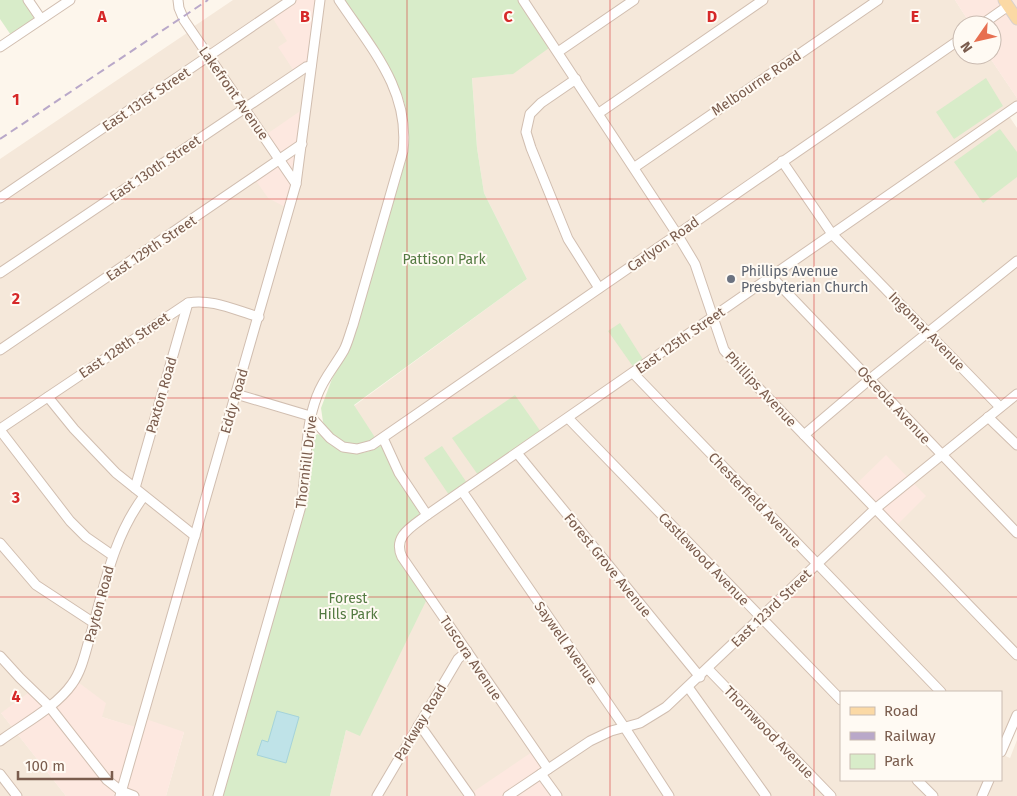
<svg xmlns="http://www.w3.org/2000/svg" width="1017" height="796" viewBox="0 0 1017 796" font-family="'Fira Sans',sans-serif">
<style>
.residential{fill:#f5e8da}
.commercial{fill:#fde8e0}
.green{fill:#d8ecc9}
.water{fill:#bfe3e8;stroke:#a5d3da}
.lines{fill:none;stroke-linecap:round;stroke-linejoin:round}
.minor-casing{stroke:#d1beb0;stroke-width:11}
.major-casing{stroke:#dad1cd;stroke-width:13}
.minor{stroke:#fff;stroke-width:9}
.major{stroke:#fbd9a5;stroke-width:11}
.rail{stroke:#b9a8c9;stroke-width:2;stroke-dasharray:8 5;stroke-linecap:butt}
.grid{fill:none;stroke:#d62828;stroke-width:1;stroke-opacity:0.55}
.worship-dot{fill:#6b7280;stroke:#fffaf3;stroke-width:2}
.labels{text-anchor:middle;stroke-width:4;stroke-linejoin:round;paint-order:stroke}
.street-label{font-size:14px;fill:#7a5c4d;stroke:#fffaf3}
.park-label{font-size:14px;fill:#537a41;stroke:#fffaf3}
.worship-label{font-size:14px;fill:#5b616d;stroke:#fffaf3;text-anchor:start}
.grid-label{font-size:16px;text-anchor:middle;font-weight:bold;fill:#d62828;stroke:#fffaf3;stroke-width:4;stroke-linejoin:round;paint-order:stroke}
</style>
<rect width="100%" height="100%" fill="#fdf6ec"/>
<g class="residential">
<polygon points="233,0 288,0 288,41 279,47 296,74 320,0 339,0 388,74 404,139 353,325 316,396 305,482 218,796 166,796 184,732 140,729 102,717 49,706 1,713 66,796 0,796 0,159 187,33 191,30 190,29"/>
<polygon points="523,0 955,0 971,25 962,25 962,55 988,55 1017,98 1017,106 1007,113 1017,128 1017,715 1001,752 1001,692 841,692 841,780 1001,780 1001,754 1010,758 1017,740 1017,796 330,796 346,730 360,735 428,595 399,545 427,515 383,439 377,442 354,406 527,279 484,193 477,148 472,77 513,74"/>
</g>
<g class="commercial">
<polygon points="288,0 320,0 311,66 296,74 278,47 287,41 270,14"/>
<polygon points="955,0 1017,0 1017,98 988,55 992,55 992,25 971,25"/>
<polygon points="306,107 289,209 268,198 254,178 280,160 264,136"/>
<polygon points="886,455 926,496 894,528 853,487"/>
<polygon points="74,679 106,703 102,717 139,728 143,718 184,732 166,796 66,796 1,713 32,690 49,706"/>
<polygon points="535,750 548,769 541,773 557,796 467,796"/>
</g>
<g class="green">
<polygon points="0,0 28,0 41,19 13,38 0,19"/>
<path d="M 344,0 L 518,0 L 549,48 L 513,74 L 472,78 L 477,148 L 484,193 L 527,279 L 354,405 L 376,439 L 364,445 L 346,444 L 335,439 L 326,428 L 323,422 L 321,408 L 332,379 L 352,342 L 406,159 C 407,146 409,133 408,120 C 403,77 367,36 344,0 Z"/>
<polygon points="986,78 1003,106 954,139 936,112"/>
<polygon points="1000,129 1017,152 1017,177 983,203 954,162"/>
<polygon points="620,323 644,361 634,368 608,331"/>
<polygon points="515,395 541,432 478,475 452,438"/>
<path d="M 317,434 C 324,435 329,444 336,448 C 347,454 360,455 372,450 C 376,448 378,446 383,446 L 420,512 L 419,515 L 399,534 L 396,538 L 395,548 L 427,599 L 360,736 L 346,730 L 330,796 L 222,796 L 306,505 L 309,490 L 312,439 Z"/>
<polygon points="442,446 467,483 449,495 424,458"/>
</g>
<polygon class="water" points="277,711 299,717 286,763 257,755 262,740 268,742"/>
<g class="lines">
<defs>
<g id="minor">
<polyline points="28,0 41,19"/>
<polyline points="178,0 179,8 184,20 296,184"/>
<polyline points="523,0 677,234 695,264 724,350 748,377 1017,655"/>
<polyline points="981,25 1008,6"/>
<polyline points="0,47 70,0"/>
<polyline points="558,52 634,0"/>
<polyline points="576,79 541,103 530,114 526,132 531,148 568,239 599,288"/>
<polyline points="599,113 763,0"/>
<polyline points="782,161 832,234 1000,407"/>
<polyline points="635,167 878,0"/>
<polyline points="0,198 291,0"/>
<polyline points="0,273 306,67 311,66"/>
<polyline points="771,276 1017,533"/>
<polyline points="0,350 302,144"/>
<polyline points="633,373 941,692"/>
<polyline points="236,394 310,416 330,438 343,447 357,449 372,445 962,38"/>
<polyline points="48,397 74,429 116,473 195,536"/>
<polyline points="988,417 1017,445"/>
<polyline points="568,418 841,700"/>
<path d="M 0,429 L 188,303 C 211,298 237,311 259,317"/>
<polyline points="0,430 70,521 86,537 112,555"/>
<polyline points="804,435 870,379 1017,261"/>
<polyline points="383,438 399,473 427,515"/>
<polyline points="517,453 700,677"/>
<polyline points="135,488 188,303"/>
<polyline points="462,491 625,728 669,796"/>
<polyline points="0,543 36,585 94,623"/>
<polyline points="0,656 20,678 49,706 107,780 121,791 134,796"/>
<polyline points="708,669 831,796"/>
<polyline points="688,687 766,796"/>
<polyline points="418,726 424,731 470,796"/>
<path d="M 0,741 C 23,724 56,707 72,684 C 83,669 86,648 92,630 C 105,583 114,536 144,496"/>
<polyline points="1001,752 1017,715"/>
<path d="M 548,769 L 402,557 C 392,536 413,526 427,515 L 1017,106"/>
<polyline points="0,774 17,796"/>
<polyline points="541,774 557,796"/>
<polyline points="917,780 933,796"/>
<polyline points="120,796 296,184 320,0"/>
<path d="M 218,796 L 301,506 C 308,469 303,432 317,396 C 323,379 335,366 344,350 C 348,342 350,333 353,325 L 403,151 C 410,90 371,48 339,0"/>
<polyline points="377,796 458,659 467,651"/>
<polyline points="508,796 590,741 611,731 640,723 666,707 875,509 1017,394"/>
<polyline points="982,796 989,780"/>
</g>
<polyline id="major" points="1004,0 1017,19"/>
</defs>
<use href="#minor" class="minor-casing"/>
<use href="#major" class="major-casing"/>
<use href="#minor" class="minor"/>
<use href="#major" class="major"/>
<polyline class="rail" points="0,139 208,0"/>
</g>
<path class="grid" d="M 203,0 L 203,796M 407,0 L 407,796M 610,0 L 610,796M 814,0 L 814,796M 0,199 L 1017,199M 0,398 L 1017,398M 0,597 L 1017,597"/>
<circle class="worship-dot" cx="731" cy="279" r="5"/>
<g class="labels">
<g class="street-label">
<text transform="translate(756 83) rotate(-34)" y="5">Melbourne Road</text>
<text transform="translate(234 93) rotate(55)" y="5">Lakefront Avenue</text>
<text transform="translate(146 99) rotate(-34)" y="5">East 131st Street</text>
<text transform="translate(155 168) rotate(-34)" y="5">East 130th Street</text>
<text transform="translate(663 244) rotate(-35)" y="5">Carlyon Road</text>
<text transform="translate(151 248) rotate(-34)" y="5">East 129th Street</text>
<text transform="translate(927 331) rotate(46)" y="5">Ingomar Avenue</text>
<text transform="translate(680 340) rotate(-35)" y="5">East 125th Street</text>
<text transform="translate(124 345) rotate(-34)" y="5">East 128th Street</text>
<text transform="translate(761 389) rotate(47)" y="5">Phillips Avenue</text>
<text transform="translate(161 395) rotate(-74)" y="5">Paxton Road</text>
<text transform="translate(234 401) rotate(-74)" y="5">Eddy Road</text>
<text transform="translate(894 405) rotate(47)" y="5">Osceola Avenue</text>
<text transform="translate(306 462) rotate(-83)" y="5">Thornhill Drive</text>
<text transform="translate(755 500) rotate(46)" y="5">Chesterfield Avenue</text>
<text transform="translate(704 559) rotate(46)" y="5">Castlewood Avenue</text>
<text transform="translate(608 565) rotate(51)" y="5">Forest Grove Avenue</text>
<text transform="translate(99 604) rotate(-75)" y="5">Payton Road</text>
<text transform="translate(771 608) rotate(-44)" y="5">East 123rd Street</text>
<text transform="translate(566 643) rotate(55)" y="5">Saywell Avenue</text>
<text transform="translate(471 658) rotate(56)" y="5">Tuscora Avenue</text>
<text transform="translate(420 722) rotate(-59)" y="5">Parkway Road</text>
<text transform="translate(769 732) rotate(46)" y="5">Thornwood Avenue</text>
</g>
<g class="park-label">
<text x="444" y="264">Pattison Park</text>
<text x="348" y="603">Forest<tspan x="348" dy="16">Hills Park</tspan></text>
</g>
<g class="worship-label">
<text x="741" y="276">Phillips Avenue<tspan x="741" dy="16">Presbyterian Church</tspan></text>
</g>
</g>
<g class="grid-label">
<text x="102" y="22">A</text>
<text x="305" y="22">B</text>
<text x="508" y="22">C</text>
<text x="712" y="22">D</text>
<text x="915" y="22">E</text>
<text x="16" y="105">1</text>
<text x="16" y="304">2</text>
<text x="16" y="503">3</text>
<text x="16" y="702">4</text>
</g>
<rect x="840" y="691" width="162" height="90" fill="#fffaf3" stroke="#cabbb1"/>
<rect x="850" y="707" width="25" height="8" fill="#fbd9a5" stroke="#cabbb1"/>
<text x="884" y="716" font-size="15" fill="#7a5c4d">Road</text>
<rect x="850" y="732" width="25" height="8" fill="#b9a8c9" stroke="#cabbb1"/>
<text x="884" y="741" font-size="15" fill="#7a5c4d">Railway</text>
<rect x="850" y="754" width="25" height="15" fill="#d8ecc9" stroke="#cabbb1"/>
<text x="884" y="766" font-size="15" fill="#7a5c4d">Park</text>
<g transform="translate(977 40) rotate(236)"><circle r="24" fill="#fffaf3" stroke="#cabbb1"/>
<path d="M0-4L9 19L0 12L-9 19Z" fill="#e76f51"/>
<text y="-8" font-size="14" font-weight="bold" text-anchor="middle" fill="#7a5c4d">N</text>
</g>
<path d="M18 771v8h94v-8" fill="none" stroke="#7a5c4d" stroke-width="2.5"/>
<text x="25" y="771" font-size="15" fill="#7a5c4d" stroke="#fffaf3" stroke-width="4" paint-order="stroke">100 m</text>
</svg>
